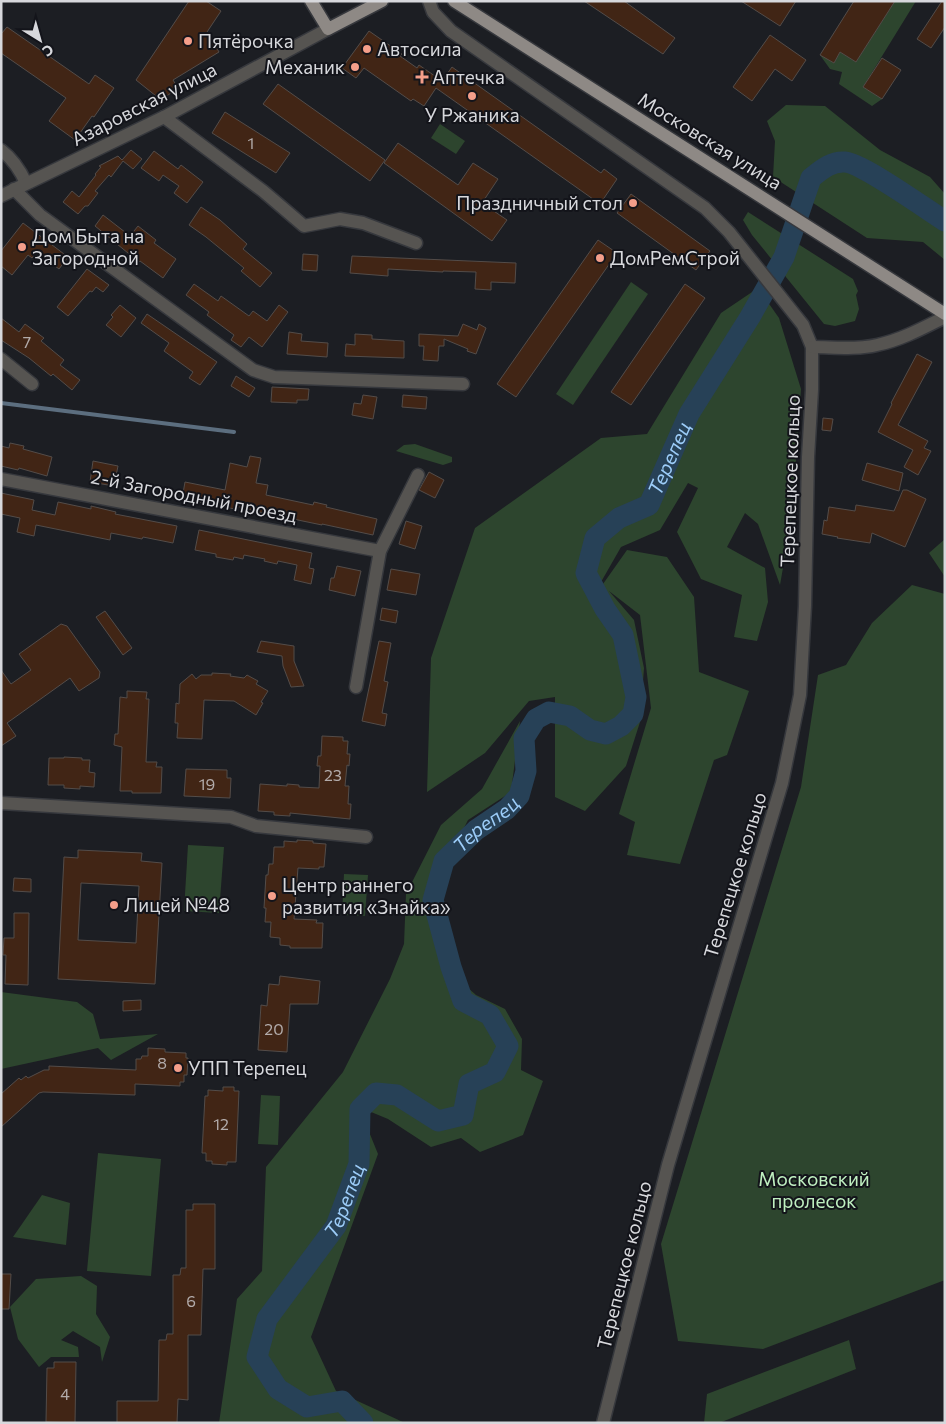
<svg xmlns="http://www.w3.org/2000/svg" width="946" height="1424" viewBox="0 0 946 1424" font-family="Commissioner,sans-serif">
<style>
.green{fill:#2d452e}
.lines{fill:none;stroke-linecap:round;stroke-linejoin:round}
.stream{stroke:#5c6e7f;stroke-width:4}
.river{stroke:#274157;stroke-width:21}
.building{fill:#412515;stroke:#534c49;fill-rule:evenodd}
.minor-casing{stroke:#36383d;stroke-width:15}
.major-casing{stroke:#36383d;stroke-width:15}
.minor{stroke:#565451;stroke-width:12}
.major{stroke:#8e8985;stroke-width:12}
.poi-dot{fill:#f49e8a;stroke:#13141a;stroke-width:2}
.labels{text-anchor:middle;stroke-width:4;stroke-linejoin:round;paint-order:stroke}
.number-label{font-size:16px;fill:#b2abaa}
.poi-label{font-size:19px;fill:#d7d8dc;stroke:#13141a;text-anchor:start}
.street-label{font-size:19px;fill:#d7d8dc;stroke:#13141a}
.park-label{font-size:19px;fill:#bfefc0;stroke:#13141a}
.water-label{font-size:20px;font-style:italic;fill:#9cccf8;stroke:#13141a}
</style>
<rect width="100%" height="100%" fill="#1c1e23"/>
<g class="green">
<polygon points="895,1 916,1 863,87 882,99 872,106 839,84 842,72 830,69 820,55 834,63 840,52 856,62"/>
<polygon points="786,105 825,106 880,150 930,177 945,194 945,260 923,242 867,238 773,177 775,141 767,121"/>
<polygon points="440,124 465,141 456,154 431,138"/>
<polygon points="748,212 853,279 858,291 856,295 859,309 855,321 835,326 824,324 752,235 743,220"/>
<polygon points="631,282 648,294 573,405 556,394"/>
<polygon points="758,288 779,318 801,389 792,516 780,585 758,524 745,513 727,547 765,568 768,602 757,641 734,637 742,595 701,579 677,532 698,488 688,483 660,530 621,547 601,582 603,584 627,550 667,557 694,597 699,672 749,691 727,755 714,760 680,864 627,855 635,822 619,814 651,708 640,615 609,591 634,620 644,668 640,722 626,766 585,811 555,797 555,697 529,701 485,753 427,792 431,658 475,528 601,438 647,434 721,313"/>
<polygon points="415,444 452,457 452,462 443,465 396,451 404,445"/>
<polygon points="945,539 945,577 929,553"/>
<polygon points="912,585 945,594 945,1280 763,1349 678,1341 661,1244 801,787 818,675 846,665 872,623"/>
<polygon points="520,721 511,792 468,820 439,877 457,978 476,995 505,1009 522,1039 521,1070 543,1081 523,1135 480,1152 461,1138 431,1147 388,1119 359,1107 378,1154 311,1337 336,1391 405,1423 219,1423 237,1299 262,1271 266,1167 343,1072 390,979 404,944 406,894 441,825 482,789"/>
<polygon points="188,845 224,847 219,913 184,911"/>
<polygon points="344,874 368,875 365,916 342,915"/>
<polygon points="1,992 77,1002 93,1014 100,1039 158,1034 111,1060 98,1048 1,1069"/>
<polygon points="261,1095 280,1096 278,1145 258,1144"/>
<polygon points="98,1153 161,1159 151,1276 87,1271"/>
<polygon points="42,1195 70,1203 66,1245 13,1237"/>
<polygon points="81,1276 97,1286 96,1314 110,1337 102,1362 100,1347 73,1331 61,1340 78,1347 79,1357 51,1357 39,1367 18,1339 10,1307 36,1279"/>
<polygon points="849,1340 856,1369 719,1423 704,1423 707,1394"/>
</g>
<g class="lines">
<polyline class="stream" points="1,403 234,432"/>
<path class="river" id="s1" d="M 363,1423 L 342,1401 L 307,1407 L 278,1389 L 257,1357 L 267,1319 L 336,1226 L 359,1164 L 360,1109 L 376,1093 L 397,1095 L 438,1121 L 463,1115 L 469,1084 L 495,1072 L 508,1046 L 490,1015 L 463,1001 L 451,967 L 433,900 L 444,861 L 476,830 L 507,809 L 519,796 L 526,771 L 524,738 L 536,719 L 549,712 L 570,716 L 590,730 L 606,734 L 621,726 L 633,714 L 636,697 L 623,635 L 605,609 L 586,573 L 595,538 L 619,518 L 649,505 L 689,414 L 750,317 L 784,257 L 811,178 C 821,170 831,161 845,162 C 862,163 926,209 945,221"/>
</g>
<g class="building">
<polygon points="189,1 206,1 221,11 207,32 219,52 173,80 178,88 161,100 136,80"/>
<polygon points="584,1 624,1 675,38 663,54"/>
<polygon points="741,1 796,1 780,26"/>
<polygon points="854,1 895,1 856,62 840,52 834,63 820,55"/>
<polygon points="942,1 945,1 945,27 931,48 917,39"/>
<polygon points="7,27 89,84 95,75 114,88 94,117 92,116 75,140 49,121 66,98 1,53 1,34"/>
<polygon points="369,31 402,54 400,56 417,68 419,65 442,81 452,67 601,173 604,169 617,179 600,204 436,88 424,106 413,99 411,101 364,68 356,78 342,68"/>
<polygon points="770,35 806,60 792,81 775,69 752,101 733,87"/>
<polygon points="882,58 901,70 882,99 863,87"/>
<polygon points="278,84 385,160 370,181 263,104"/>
<polygon points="225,112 290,153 276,173 212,133"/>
<polygon points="398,143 458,185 473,163 498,179 482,203 507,220 492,241 384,163"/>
<polygon points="131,150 142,159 133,169 123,161 111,177 109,175 95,191 98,193 88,206 85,206 78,214 63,202 72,191 79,197 96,175 95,174 101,167 99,166 118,156 122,160"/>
<polygon points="154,151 178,169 181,165 203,182 187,203 174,193 179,186 163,175 159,181 141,168"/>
<polygon points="631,194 710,251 696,270 617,213"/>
<polygon points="201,207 220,220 247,244 243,249 272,273 260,287 241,271 244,268 206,237 189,225"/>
<polygon points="103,215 130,236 138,226 156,240 154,243 176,259 163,278 140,261 139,262 95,226"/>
<polygon points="23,223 68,257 59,269 37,252 32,258 28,255 12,275 1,266 1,251"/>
<polygon points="598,240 617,253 516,397 497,384"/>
<polygon points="303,254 318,255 317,271 302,270"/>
<polygon points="352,256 516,263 515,283 491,282 491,290 475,289 476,272 443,271 443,272 388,269 388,276 350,273"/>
<polygon points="87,269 109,285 103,292 96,287 92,292 90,291 68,316 57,307"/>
<polygon points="194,284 218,301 221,296 249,316 253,311 267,321 279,305 288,312 262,347 249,337 241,347 231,340 234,335 207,315 209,312 186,295"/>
<polygon points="685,284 705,298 631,405 611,392"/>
<polygon points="120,305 136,318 121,337 106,325 113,317 111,315"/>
<polygon points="147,314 217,362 200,385 189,378 193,372 164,351 169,343 141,323"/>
<polygon points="1,318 19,332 25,324 44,338 41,341 64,360 60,365 80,380 72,390 53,374 51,376 29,358 1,340"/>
<polygon points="463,324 477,330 479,324 486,328 476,354 467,351 468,349 444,339 444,346 439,346 438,361 423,360 424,346 419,346 419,334 458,336"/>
<polygon points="289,332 302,334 301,341 328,343 327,357 287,354"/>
<polygon points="355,334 372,335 372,339 404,341 404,358 345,356 346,344 355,345"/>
<polygon points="917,354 932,362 898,425 928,441 924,448 931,451 918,475 904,467 913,450 878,432 892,404 891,403"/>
<polygon points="236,376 255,388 249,397 231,386"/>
<polygon points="272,387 309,389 308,400 297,400 297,403 271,402"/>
<polygon points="363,395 377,397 373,419 352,415 354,403 361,404"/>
<polygon points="403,395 427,397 426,409 402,407"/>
<polygon points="823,418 833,419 831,431 822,430"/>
<polygon points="10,443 24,446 23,449 52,457 47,476 19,468 18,470 1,466 1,446 9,448"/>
<polygon points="250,456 261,458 256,483 268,485 266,495 313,505 314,502 327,505 326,507 377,519 373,535 322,524 322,525 293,519 292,520 235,506 235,509 182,499 185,482 225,490 230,463 247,467"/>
<polygon points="93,461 118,466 114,486 90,482"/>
<polygon points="867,463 903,473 899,491 862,480"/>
<polygon points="429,472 444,480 435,498 419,490"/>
<polygon points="903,490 907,490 926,499 905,547 872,533 870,543 837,538 838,537 822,534 824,520 827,521 829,507 855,511 856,505 894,511"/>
<polygon points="1,493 34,500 32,510 55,515 58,502 91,509 91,506 116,512 115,514 177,526 173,543 143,537 142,539 111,533 110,540 36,525 34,536 17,532 20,518 1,514"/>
<polygon points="406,521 422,526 415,549 399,544"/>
<polygon points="199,530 312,553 309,568 314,569 311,584 294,580 297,565 278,561 277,564 264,561 265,559 244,555 243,559 234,557 233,560 216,557 216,554 195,550"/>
<polygon points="337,566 361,571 355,596 329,590 331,578 334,578"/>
<polygon points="391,569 420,574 416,595 387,590"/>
<polygon points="382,608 398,611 396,623 380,620"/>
<polygon points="105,611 132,648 123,655 96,617"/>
<polygon points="61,624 67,626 100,672 99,678 79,691 70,678 7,723 16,736 1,746 1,670 11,684 31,670 19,654"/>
<polygon points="261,641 294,646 294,661 304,686 291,687 283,666 282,656 257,652"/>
<polygon points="379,641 391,643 384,681 388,682 382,713 387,714 385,726 362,721"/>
<polygon points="212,673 231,674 230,676 244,678 247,675 258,681 256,684 268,691 261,702 263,703 256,715 234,701 204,700 202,739 177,738 178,723 175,723 176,703 179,704 180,684 192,674 196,679 201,675 212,675"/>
<polygon points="127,691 147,692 146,699 149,699 146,762 157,762 156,767 162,767 161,793 132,793 132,791 120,791 122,747 114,745 115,734 118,734 120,697 127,698"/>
<polygon points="322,736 343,737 343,741 348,741 347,754 350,754 349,766 347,765 345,786 349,786 348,804 351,804 350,819 290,813 290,816 274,815 274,812 258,811 260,784 287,786 287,784 299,785 299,787 319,788 320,766 317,766 318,756 321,756"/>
<polygon points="64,757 82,758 82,760 90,760 89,772 95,773 94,787 80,786 80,789 64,788 64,785 48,785 49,758 64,758"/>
<polygon points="186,769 227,770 227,778 231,778 230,798 184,796"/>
<polygon points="297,840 313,841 313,843 326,844 324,867 319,867 319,869 298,868 294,919 317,920 316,923 323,923 322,948 290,948 290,946 280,945 280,938 270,937 271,922 265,922 266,908 264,908 266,875 268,875 269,864 273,864 274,847 284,847 284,841 297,842"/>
<path d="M 78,850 L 142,853 L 141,861 L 162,863 L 155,984 L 58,979 L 64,857 L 78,858 ZM 81,883 L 139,886 L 136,943 L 78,940 Z"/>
<polygon points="14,878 31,879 31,892 13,891"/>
<polygon points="14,913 29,913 28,985 5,984 6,955 3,955 4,938 14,938"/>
<polygon points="280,976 320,981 318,1004 290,1004 287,1052 258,1050 261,1005 267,1006 269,984 279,985"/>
<polygon points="141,1000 141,1010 123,1011 123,1001"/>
<polygon points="148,1048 165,1049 165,1052 186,1053 186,1058 188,1058 187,1075 184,1075 184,1082 180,1082 180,1086 135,1084 135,1095 43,1092 39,1093 1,1127 1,1094 19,1078 21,1080 26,1076 28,1078 44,1070 49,1070 49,1066 136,1070 136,1059 141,1059 142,1056 148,1056"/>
<polygon points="223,1087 234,1087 234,1091 239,1091 236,1162 227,1162 227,1165 212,1164 212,1161 206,1161 206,1153 202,1153 205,1096 208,1096 208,1090 223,1091"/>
<polygon points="193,1204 215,1204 215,1269 203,1269 201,1335 188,1335 188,1400 178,1399 177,1423 117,1423 117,1401 158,1401 159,1340 166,1340 167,1334 173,1334 173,1275 180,1275 181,1268 186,1268 186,1210 193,1210"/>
<polygon points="1,1274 11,1274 9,1309 1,1309"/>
<polygon points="54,1362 76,1362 75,1423 46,1422 47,1368 54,1368"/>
</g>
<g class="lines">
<defs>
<g id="minor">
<polyline points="429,1 433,12 451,31 705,208 729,232 803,325 812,347 812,390 808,457 805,606 800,695 782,783 668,1165 603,1423"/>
<polyline points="164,117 263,191 304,226 340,219 363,223 416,243"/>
<path d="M 1,150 C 13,159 20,170 26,183"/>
<polyline points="14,189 40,215 253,370 274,377 463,384"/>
<polyline points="1,196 164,117 328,29"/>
<path d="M 812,347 C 833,347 856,350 877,345 C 901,340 923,328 945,317"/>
<polyline points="1,359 32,384"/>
<polyline points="1,479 380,551"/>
<polyline points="356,687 380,551 418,475"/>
<polyline points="1,803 231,817 256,826 366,837"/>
</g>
<g id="major">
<polyline points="311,1 328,29 382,1"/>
<polyline points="454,1 945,314"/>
</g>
</defs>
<use href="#minor" class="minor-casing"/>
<use href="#major" class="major-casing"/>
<use href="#minor" class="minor"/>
<use href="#major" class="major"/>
</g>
<g class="poi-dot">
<circle cx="188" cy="41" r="5"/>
<circle cx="367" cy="49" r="5"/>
<circle cx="355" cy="67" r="5"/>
<path d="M419.5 69.5h5v5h5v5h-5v5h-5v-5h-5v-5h5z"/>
<circle cx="472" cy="96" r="5"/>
<circle cx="633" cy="203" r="5"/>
<circle cx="22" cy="247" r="5"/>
<circle cx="600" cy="258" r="5"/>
<circle cx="272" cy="896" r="5"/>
<circle cx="114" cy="905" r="5"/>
<circle cx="178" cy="1068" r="5"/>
</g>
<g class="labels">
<g class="number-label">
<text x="251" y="149">1</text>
<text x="27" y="348">7</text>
<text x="333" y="781">23</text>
<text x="207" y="790">19</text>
<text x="274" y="1035">20</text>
<text x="162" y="1069">8</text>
<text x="221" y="1130">12</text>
<text x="191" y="1307">6</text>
<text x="65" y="1400">4</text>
</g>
<g class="poi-label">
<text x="198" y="48">Пятёрочка</text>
<text x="377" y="56">Автосила</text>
<text x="345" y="74" text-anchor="end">Механик</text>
<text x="432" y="84">Аптечка</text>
<text x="472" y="122" text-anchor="middle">У Ржаника</text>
<text x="623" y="210" text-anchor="end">Праздничный стол</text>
<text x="32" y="243">Дом Быта на<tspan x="32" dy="22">Загородной</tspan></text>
<text x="610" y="265">ДомРемСтрой</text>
<text x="282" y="892">Центр раннего<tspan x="282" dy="22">развития «Знайка»</tspan></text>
<text x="124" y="912">Лицей №48</text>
<text x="188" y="1075">УПП Терепец</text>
</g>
<g class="street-label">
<text transform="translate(144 104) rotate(-27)" y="7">Азаровская улица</text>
<text transform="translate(710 141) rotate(32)" y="7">Московская улица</text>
<text transform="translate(790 481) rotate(-88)" y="7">Терепецкое кольцо</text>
<text transform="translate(194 496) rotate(11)" y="7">2-й Загородный проезд</text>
<text transform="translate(735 875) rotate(-73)" y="7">Терепецкое кольцо</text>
<text transform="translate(624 1265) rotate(-76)" y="7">Терепецкое кольцо</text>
</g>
<g class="park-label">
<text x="814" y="1186">Московский<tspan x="814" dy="22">пролесок</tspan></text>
</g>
<g class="water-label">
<text dy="7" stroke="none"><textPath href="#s1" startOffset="1430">Терепец</textPath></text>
<text dy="7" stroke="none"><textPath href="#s1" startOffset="890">Терепец</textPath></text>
<text dy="7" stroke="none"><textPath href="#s1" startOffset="320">Терепец</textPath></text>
</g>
</g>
<rect width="946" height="1424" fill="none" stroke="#d7d8dc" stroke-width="5"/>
<g transform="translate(40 40) rotate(143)" stroke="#13141a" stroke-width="4" paint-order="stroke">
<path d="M0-4L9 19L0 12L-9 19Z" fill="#d7d8dc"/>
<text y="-8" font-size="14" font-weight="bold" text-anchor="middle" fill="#d7d8dc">С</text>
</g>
</svg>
